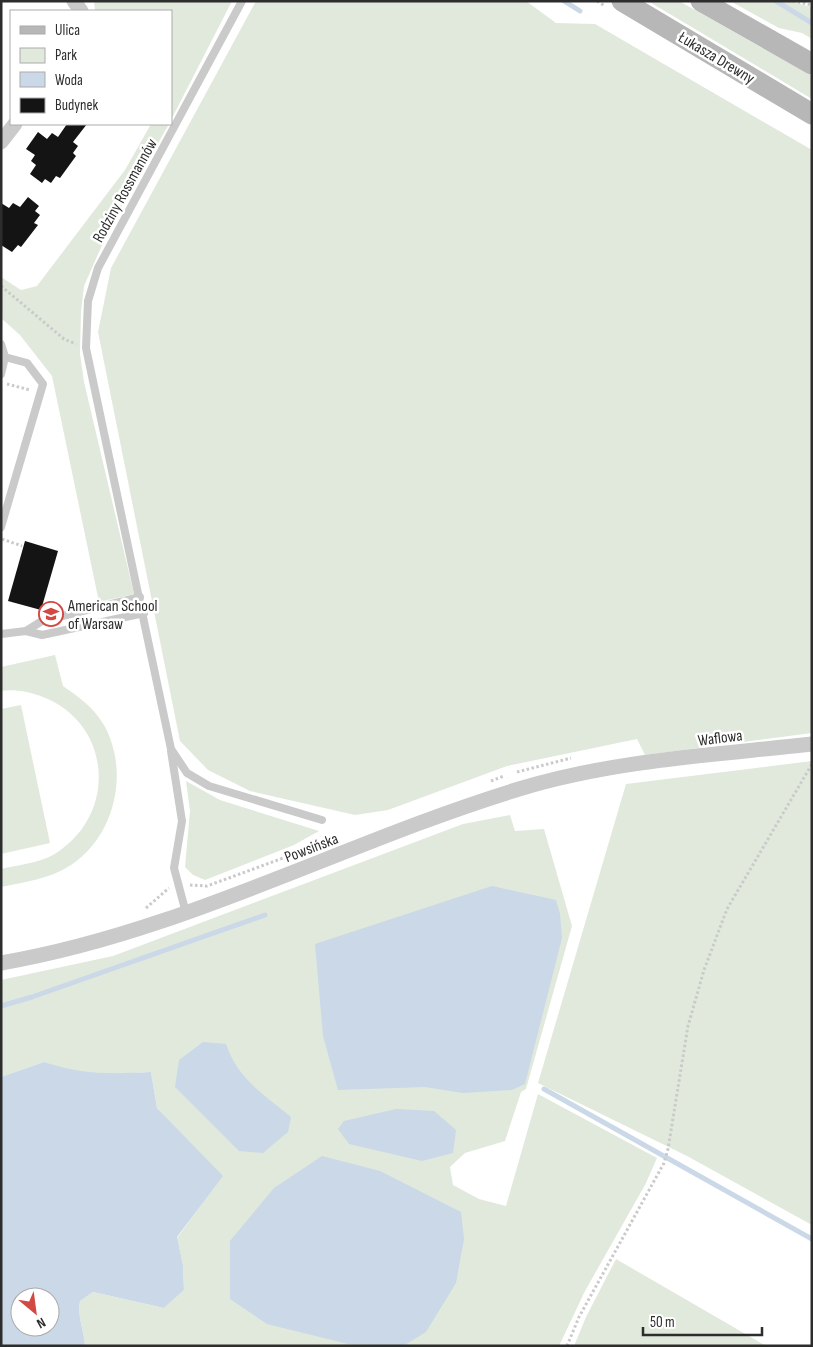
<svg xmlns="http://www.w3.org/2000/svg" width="813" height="1347" viewBox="0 0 813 1347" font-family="'Sofia Sans Condensed',sans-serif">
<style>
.green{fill:#e1e9dc}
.water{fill:#cad8e7;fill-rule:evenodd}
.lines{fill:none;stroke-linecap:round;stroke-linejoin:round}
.stream{stroke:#cad8e7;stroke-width:5}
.building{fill:#141414}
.path{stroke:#cacaca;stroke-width:3;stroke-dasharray:2.5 2.5;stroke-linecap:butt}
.lane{stroke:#cacaca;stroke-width:8}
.street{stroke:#cacaca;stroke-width:15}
.secondary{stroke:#b7b7b7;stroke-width:21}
.labels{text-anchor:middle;stroke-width:5;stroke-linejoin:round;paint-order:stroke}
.street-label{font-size:16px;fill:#2d2d2d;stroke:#fff}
.poi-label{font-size:16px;fill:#2d2d2d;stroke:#fff;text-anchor:start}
</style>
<rect width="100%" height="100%" fill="#fff"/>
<g class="green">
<polygon points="94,1 232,1 171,120 171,11 95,11"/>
<polygon points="256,1 526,1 556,23 595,24 812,150 812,733 645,755 637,739 507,766 388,810 355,815 250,791 208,770 180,741 98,332 111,268"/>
<polygon points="648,1 679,1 812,76 812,99"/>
<polygon points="730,1 788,1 812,7 812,39 802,33 779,28"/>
<polygon points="151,124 169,124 111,225 84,286 81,312 80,354 84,382 134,594 99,602 52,376 20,335 1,318 1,277 21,290 37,286 125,170"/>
<path d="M 55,655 L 63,686 C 79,697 94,708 104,725 C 130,772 115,836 71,865 C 50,879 24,882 1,887 L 1,869 C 18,865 38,863 53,855 C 118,817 113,724 43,697 C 30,692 14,689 1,691 L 1,667 Z"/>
<polygon points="21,705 50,843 1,854 1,709"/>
<polygon points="812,761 812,1225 687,1156 538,1083 626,784"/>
<polygon points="186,781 220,800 319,831 294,845 205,880 193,875 185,867 190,811"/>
<path d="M 510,815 L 515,831 L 544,829 L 572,926 L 526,1089 L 521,1092 L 505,1141 L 465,1153 L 450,1167 L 453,1185 L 479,1199 L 506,1206 L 538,1094 L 657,1158 L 645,1185 L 585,1291 L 559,1346 L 85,1346 C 84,1330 77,1316 80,1301 L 93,1292 L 164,1308 L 184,1290 L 183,1265 L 177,1238 L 222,1176 L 157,1108 L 151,1072 L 95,1075 L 69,1071 L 44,1062 L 1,1077 L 1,980 L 113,956 L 463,824 Z"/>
<polygon points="616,1259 766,1346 574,1346 586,1317"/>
</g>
<g class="water">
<polygon points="492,886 556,900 560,914 562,938 525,1084 512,1090 463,1093 425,1087 338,1090 323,1036 315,944"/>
<path d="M 203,1042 L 226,1044 C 238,1079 263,1094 291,1117 L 288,1132 L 263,1153 L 239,1151 L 175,1087 L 179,1060 Z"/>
<path d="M 44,1062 C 84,1075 109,1074 151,1072 L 157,1108 L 223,1176 L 177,1237 L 183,1265 L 184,1290 L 164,1308 L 93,1292 L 80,1301 C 77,1316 84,1330 85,1346 L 1,1346 L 1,1077 ZM 20,1297 L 50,1297 L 50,1327 L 20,1327 Z"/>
<polygon points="396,1109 434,1111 456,1130 453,1153 422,1161 349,1144 338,1129 344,1121"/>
<polygon points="322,1156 380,1171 461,1212 464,1239 456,1283 426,1332 403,1346 348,1344 267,1324 230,1299 230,1241 274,1188"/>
</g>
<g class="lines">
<g class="stream">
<polyline points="564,1 580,11"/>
<polyline points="776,1 812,23"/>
<polyline points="1,1006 32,997 265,915"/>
<polyline points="544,1089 812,1239"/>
</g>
</g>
<g class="building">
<polygon points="67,124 87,124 73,142 78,146 73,153 76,156 60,178 56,176 51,183 45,179 42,183 30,174 36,165 31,161 35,155 26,149 38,132 47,139 52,133 58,137"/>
<polygon points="28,197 39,206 35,211 40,215 34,223 38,225 21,247 18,245 12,252 1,245 1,203 9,208 13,203 20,207"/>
<polygon points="25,541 58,551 41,610 8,601"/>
</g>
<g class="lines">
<g class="path">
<polyline points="597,1 605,6"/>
<polyline points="793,1 812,5"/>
<polyline points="1,286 64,339 76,344"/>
<polyline points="7,384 30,390"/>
<polyline points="2,539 22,546"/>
<polyline points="517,772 571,758"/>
<polyline points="491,781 504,776"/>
<polyline points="190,885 207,886 286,857"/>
<polyline points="146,908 169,888"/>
<polyline points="567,1346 579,1317 664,1163 668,1149 688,1026 704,970 727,909 812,764"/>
</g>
<g class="lane">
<polyline points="242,1 98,268 88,301 86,348 171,749 187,773 209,786 322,820"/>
<polyline points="1,344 5,357"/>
<polyline points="1,374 5,357 27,363 43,384 1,527"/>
<polyline points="26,631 42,621 140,597"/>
<polyline points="1,634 26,631 42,635 144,613"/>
<polyline points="171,751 182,821 174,868 186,913"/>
</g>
<g class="street">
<polyline points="74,1 81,11"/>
<polyline points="1,142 15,124"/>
<path d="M 1,963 C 182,932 345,842 519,789 C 614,760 714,755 812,744"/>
</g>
<g class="secondary">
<polyline points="622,1 812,114"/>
<polyline points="701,1 812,64"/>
</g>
</g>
<defs>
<symbol id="school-ring" viewBox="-11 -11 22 22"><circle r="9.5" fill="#fff" stroke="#d14942" stroke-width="1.5"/><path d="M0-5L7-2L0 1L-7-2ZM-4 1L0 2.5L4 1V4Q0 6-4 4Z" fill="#d14942"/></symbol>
</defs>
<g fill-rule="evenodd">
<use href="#school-ring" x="37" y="600" width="28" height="28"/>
</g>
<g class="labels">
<g class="street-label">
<text transform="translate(717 57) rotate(31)" y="6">Łukasza Drewny</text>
<text transform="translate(124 190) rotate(-61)" y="6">Rodziny Rossmannów</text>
<text transform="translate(720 737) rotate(-7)" y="6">Waflowa</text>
<text transform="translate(311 847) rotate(-21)" y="6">Powsińska</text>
</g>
<g class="poi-label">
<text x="68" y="611">American School<tspan x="68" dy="18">of Warsaw</tspan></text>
</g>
</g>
<rect width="813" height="1347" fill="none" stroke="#2d2d2d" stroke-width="5"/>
<rect x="10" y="10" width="162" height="115" fill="#ffffff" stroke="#ababab"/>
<rect x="20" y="26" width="25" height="8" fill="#b7b7b7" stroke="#ababab"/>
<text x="55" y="35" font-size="15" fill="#2d2d2d">Ulica</text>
<rect x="20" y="48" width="25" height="15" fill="#e1e9dc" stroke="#ababab"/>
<text x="55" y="60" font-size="15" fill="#2d2d2d">Park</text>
<rect x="20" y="72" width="25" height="15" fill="#cad8e7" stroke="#ababab"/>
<text x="55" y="85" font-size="15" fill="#2d2d2d">Woda</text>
<rect x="20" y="98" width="25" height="15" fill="#141414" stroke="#ababab"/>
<text x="55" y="110" font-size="15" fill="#2d2d2d">Budynek</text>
<g transform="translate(35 1312) rotate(151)"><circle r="24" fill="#ffffff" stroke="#ababab"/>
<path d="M0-4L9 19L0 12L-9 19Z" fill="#d14942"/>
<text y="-8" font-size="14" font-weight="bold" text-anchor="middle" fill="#2d2d2d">N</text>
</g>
<path d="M643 1327v8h119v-8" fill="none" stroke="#2d2d2d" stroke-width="2.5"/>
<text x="650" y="1327" font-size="15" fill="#2d2d2d" stroke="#ffffff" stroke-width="4" paint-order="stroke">50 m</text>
</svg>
